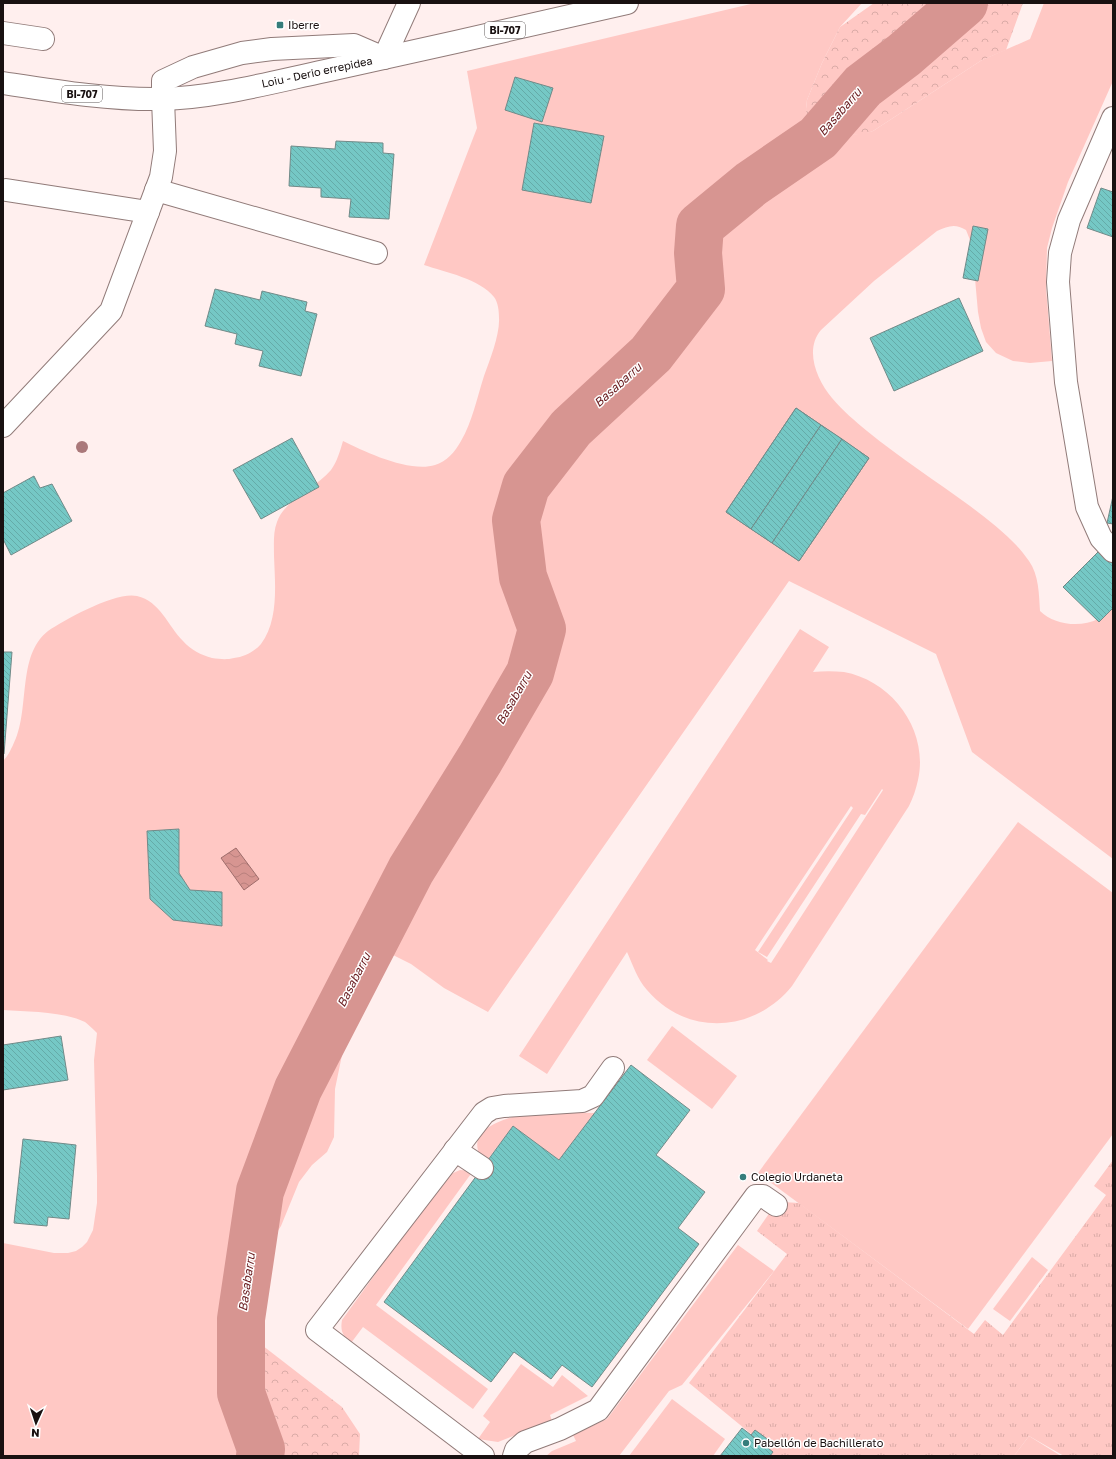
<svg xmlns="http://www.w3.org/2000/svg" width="1116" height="1459" viewBox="0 0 1116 1459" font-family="'Golos Text',sans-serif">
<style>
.grass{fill:#ffc8c4;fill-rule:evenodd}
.forest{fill:url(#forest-crowns)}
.park{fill:url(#park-tufts)}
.water{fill:url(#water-waves);stroke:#9e6d6b}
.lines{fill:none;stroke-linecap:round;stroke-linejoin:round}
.river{stroke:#d79591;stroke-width:48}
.building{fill:url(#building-back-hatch);stroke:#718a88}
.minor-casing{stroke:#917b79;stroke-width:24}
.major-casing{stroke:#917b79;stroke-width:24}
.minor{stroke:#fff;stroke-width:22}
.major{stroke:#fff;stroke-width:22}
.tree{fill:#aa787a}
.poi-dot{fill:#357d7b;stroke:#fff;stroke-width:1.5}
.labels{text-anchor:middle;stroke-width:3;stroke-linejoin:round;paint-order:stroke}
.shield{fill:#fff;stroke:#5e5858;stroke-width:1}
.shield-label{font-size:10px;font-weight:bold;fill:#191111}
.poi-label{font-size:11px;fill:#191111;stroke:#fff;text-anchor:start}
.street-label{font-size:11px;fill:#191111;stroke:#fff}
.water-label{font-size:12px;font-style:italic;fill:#691b1e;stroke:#fff}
</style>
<defs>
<pattern id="forest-crowns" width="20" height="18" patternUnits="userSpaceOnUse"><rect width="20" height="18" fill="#ffc8c4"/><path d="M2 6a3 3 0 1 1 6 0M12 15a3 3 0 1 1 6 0" fill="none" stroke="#daaba7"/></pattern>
<pattern id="park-tufts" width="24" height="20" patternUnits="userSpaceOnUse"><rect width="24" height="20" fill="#ffc8c4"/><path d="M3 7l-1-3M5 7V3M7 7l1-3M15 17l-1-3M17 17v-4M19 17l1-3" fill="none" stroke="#daaba7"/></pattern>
<pattern id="water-waves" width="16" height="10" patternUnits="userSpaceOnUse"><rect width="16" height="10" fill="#d79591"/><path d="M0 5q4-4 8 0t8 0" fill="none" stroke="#b87f7c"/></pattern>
<pattern id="building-back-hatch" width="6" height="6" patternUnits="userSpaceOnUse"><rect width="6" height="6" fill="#75c8c5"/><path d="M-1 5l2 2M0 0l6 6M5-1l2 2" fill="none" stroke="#65aba8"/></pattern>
</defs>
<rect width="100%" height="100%" fill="#ffefee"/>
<g class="grass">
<path d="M 755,3 L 862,3 L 840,27 L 822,63 L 807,100 L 806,109 L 815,128 C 833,135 854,137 873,131 L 982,60 L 1030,39 L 1044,3 L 1113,3 L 1113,81 L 1068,182 L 1052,228 L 1047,248 L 1046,288 L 1052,361 L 1030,363 L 1013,361 L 996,353 L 986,342 L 981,328 L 978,312 L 972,245 L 966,230 C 955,223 948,226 937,231 L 874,281 L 821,330 C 804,350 817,380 832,398 C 843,411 855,421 867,431 C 900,458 936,481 970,506 C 991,522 1014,539 1029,561 C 1039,575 1039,595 1040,611 C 1054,625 1081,628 1098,619 C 1104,616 1109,608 1113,603 L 1113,859 L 972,752 L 936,654 L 789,581 L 488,1012 L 444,988 L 411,964 L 385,951 L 350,1033 L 342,1055 L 335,1089 L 334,1137 L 327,1152 L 312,1165 L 299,1182 L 281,1226 L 268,1246 L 247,1287 L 235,1333 L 236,1390 L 244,1416 L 246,1442 L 244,1456 L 3,1456 L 3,1243 L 54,1253 L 68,1253 L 76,1251 L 82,1247 L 87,1242 L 93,1230 L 97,1203 L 97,1176 L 94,1060 L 97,1033 C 93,1029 89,1025 85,1022 C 62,1011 28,1012 3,1010 L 3,761 C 8,756 10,751 13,745 C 31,711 16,656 48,631 C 65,619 117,591 137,596 C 160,601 168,626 183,641 C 191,650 201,655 212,658 C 220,659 226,660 234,658 C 244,657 254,652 261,644 C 279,620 275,584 274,556 C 274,545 273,532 277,522 C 285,499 316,488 331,470 C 337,462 340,451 343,441 C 365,452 410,473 435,465 C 446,462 455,452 461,441 C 472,422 477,398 484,376 C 490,360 500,334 499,318 C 499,311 498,302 494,297 C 480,279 445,272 424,265 L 477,128 L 467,71 Z"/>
<path d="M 800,629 L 829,647 L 813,672 C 823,671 834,671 844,672 C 893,681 929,731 918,780 C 916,789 913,798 909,806 L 792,986 C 754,1033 687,1037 647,990 C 637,979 633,965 627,952 L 547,1074 L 519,1056 ZM 882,789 L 883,790 L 771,963 L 767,961 L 768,960 L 755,950 L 851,806 L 853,808 L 758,952 L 767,957 L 861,814 L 865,815 Z"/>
<polygon points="1018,822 1113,893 1113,1134 968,1329 758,1173"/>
<polygon points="672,1026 737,1076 712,1109 647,1060"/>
<path d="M 535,1112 L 595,1113 L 559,1160 L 513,1126 L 485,1163 C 457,1128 512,1116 535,1112 Z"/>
<path d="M 460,1170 L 473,1171 L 376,1305 L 488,1389 L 473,1409 L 363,1327 L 351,1343 C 343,1336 340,1331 342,1320 L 387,1258 L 451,1174 Z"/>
<polygon points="738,1245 774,1271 682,1385 669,1391 619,1456 546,1456 552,1451 576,1441 573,1435 607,1419"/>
<polygon points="1032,1257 1048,1270 1010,1321 993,1309"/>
<polygon points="521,1364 553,1387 562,1375 588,1396 550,1415 552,1421 498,1442 478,1439 490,1422 483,1416"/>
<polygon points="672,1399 725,1439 713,1456 629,1456"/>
<polygon points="1029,1436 1061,1456 1014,1456"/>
</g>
<g class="forest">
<polygon points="874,3 1023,3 1006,50 982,60 873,131 864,134 851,135 821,130 815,128 808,122 806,109 807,100 822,63 840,27"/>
<polygon points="258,1342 342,1407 360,1434 359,1456 269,1456"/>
</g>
<polygon class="park" points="1113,1160 1113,1456 1064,1456 1029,1436 1014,1456 770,1456 773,1452 689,1383 787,1254 757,1231 779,1199 783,1202 799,1203 974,1334 985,1320 1003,1335 1106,1195 1094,1186"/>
<polygon class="water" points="236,848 259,879 244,890 221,858"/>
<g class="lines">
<polyline class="river" points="260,1456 261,1449 241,1393 241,1319 260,1191 298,1089 411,870 480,759 530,673 542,629 523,577 516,520 526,486 571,428 651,354 701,289 698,253 700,226 751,184 818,138 863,86 904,55 964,3"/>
</g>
<g class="building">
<polygon points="515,77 553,88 542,122 505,110"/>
<polygon points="534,123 604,136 591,203 522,190"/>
<polygon points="336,141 383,143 383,153 394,154 389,219 349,217 351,199 321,197 321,188 289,186 291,146 335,149"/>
<polygon points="1101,188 1113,192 1113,237 1087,228"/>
<polygon points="973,226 988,229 978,281 963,278"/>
<polygon points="215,289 260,300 262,291 307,302 305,311 317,314 301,376 259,366 263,351 235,344 237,334 205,326"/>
<polygon points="959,298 983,351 894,391 870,338"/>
<polygon points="796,408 869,458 799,561 726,512"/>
<polygon points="796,408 821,425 751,529 726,512"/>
<polygon points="821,425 842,439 772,543 751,529"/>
<polygon points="292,438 319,487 261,519 233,470"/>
<polygon points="842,439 869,458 799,561 772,543"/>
<polygon points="34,476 40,488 52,484 72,521 11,555 3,539 3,493"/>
<polygon points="1113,496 1113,524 1107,523"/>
<polygon points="1100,550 1113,563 1113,608 1099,622 1063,587"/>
<polygon points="3,652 12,652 4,754 3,754"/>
<polygon points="179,829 179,873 190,890 222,892 222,926 173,920 150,899 147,831"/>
<polygon points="61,1036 68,1080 3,1090 3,1045"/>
<polygon points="631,1065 690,1110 656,1155 705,1192 678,1228 699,1244 592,1387 562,1365 551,1379 514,1352 491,1382 384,1302 513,1126 559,1160"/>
<polygon points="23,1139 76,1145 69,1219 48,1217 47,1226 14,1223"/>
<polygon points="742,1428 773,1452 770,1456 720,1456"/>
<polygon points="755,1430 770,1441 766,1446 751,1435"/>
</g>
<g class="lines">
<defs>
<g id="minor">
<polyline points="3,33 43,39"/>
<polyline points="1113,118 1069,220 1060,253 1058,282 1066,382 1087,507 1101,538 1113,551"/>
<polyline points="6,190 148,212"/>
<polyline points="156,190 376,253"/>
<polyline points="3,426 111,311 161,177 165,151 163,99 163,81 193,67 242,53 272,49 354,45 384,58 409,3"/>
<polyline points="455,1150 482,1168"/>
<polyline points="483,1456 317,1330 484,1113 492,1108 504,1106 582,1101 593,1096 613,1068"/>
<polyline points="514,1456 516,1450 525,1442 560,1429 598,1410 756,1196 763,1196 776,1205"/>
</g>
<path id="major" d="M 3,83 C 55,91 109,100 162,99 C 214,98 273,82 325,71 C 426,49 526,26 627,3"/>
</defs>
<use href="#minor" class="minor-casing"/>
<use href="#major" class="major-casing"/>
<use href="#minor" class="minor"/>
<use href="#major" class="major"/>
</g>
<circle class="tree" cx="82" cy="447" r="6"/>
<g class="poi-dot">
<rect x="276" y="21" width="8" height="8" rx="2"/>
<circle cx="743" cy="1177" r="4"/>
<circle cx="746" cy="1443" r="4"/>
</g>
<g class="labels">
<g class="shield">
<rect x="485" y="22" width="40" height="16" rx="3"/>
<rect x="62" y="86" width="40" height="16" rx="3"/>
</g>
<g class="shield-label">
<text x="505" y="34">BI-707</text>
<text x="82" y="98">BI-707</text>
</g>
<g class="poi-label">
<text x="288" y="29">Iberre</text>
<text x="751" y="1181">Colegio Urdaneta</text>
<text x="754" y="1447">Pabellón de Bachillerato</text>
</g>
<g class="street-label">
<text transform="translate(317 72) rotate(-12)" y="4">Loiu - Derio errepidea</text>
</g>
<g class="water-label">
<text transform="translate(840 112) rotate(-49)" y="4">Basabarru</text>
<text transform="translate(618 385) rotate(-42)" y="4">Basabarru</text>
<text transform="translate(514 698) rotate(-60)" y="4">Basabarru</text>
<text transform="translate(354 980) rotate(-63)" y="4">Basabarru</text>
<text transform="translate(247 1282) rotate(-82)" y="4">Basabarru</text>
</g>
</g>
<rect width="1116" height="1459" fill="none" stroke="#191111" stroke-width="8"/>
<g transform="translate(36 1423) rotate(183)" stroke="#ffffff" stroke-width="3" paint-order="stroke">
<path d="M0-3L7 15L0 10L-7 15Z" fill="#191111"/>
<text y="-6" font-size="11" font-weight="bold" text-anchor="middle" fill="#191111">N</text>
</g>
</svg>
